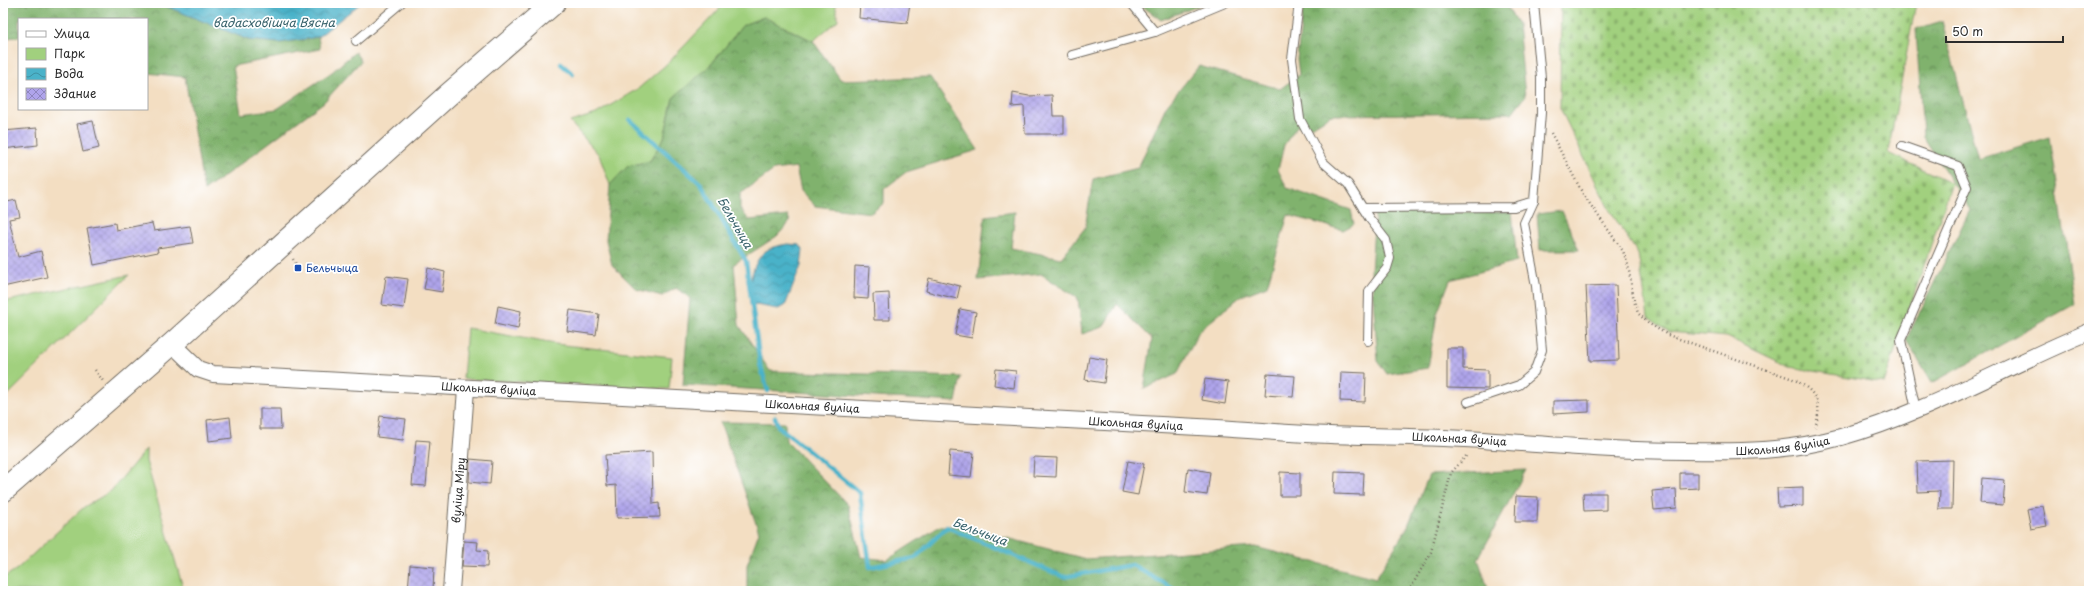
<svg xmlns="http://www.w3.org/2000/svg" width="2092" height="594" viewBox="0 0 2092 594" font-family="'Playpen Sans',sans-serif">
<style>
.green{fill:#a1d07e;stroke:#667e54}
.forest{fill:url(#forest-crowns);stroke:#566e4c}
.cemetery{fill:url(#cemetery-stones);stroke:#667e54}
.water{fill:url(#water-waves);stroke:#3a6e7a}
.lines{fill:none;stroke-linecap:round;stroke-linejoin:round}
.stream{stroke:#4ab2c9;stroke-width:4.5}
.building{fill:url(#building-cross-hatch)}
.service-casing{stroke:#716a60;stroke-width:10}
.minor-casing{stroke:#716a60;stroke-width:18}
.primary-casing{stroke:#716a60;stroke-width:24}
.path{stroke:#716a60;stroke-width:2.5;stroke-dasharray:1 3;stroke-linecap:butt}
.service{stroke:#fff;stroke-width:8}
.minor{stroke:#fff;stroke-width:16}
.primary{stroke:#fff;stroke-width:22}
.transit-dot{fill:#1a4fb4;stroke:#fff;stroke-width:1.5}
.labels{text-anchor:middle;stroke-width:3.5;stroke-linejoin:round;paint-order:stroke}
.transit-label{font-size:11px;fill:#164399;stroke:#fff;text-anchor:start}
.street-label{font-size:11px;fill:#2b2b2b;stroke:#fff}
.water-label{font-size:12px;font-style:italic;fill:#37616a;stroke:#fff}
</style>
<defs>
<pattern id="forest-crowns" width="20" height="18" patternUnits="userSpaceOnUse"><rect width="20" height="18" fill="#80b26d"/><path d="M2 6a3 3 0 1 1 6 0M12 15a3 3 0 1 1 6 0" fill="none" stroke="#69915a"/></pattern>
<pattern id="cemetery-stones" width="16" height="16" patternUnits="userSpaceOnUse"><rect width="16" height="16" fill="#a1d07e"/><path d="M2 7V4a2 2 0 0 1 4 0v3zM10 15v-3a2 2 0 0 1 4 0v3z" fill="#8bb36d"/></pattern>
<pattern id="water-waves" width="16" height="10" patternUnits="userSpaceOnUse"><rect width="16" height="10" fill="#4ab2c9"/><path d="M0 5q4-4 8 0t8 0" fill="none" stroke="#3e91a3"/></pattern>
<pattern id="building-cross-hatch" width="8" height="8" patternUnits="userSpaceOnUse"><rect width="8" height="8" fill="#afa4eb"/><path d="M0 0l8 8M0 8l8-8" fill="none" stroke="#8f86bf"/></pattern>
</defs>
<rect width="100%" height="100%" fill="#fff"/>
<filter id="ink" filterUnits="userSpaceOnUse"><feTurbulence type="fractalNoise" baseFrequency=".025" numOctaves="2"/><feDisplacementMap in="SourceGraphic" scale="8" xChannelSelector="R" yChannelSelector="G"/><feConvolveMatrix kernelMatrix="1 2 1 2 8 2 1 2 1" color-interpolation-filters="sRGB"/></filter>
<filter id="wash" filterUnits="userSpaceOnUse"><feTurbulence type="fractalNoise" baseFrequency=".012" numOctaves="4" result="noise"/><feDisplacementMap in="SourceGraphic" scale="16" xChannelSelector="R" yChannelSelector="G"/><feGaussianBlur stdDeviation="0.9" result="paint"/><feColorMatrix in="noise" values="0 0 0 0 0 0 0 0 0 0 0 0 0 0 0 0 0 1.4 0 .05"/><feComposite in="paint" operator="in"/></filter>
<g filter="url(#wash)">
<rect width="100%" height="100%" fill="#f3dec2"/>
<g class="green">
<polygon points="725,3 835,3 838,20 813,41 764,17 743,25 709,67 673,98 664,138 650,161 628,166 610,185 599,155 570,122 596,114 639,88 669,62"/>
<polygon points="129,275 3,400 3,302"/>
<polygon points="467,328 555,344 672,357 669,389 463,379"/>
<polygon points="146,449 146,461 184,591 3,591 3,578 17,569 84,507 111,491"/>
</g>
<g class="forest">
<polygon points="3,3 158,3 249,40 279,43 318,37 320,49 233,66 241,114 277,109 332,72 355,52 361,61 324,102 204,191 185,77 147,73 147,19 19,19 19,37 5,38"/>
<polygon points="1138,3 1206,3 1161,20"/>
<polygon points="1310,3 1504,3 1518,24 1525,96 1512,113 1331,115 1313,126 1297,126 1284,145 1278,170 1287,188 1351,210 1354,224 1343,230 1288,215 1267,286 1241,296 1199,331 1177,374 1144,389 1152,339 1117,304 1103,327 1082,334 1078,298 1041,274 978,280 985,216 1015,212 1011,248 1061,258 1085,228 1093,179 1138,168 1166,106 1199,66 1280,89 1299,75 1297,59 1303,8"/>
<polygon points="764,17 813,41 841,80 930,77 978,150 906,172 884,189 884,203 871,213 815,206 801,191 796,167 774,170 740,194 740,209 749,220 788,216 790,222 777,236 734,264 739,325 770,371 961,377 956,402 683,385 690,298 676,288 662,296 636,289 612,265 606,240 610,185 628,166 650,161 664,138 673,98 709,67 743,25"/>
<polygon points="1942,21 1978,159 2050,137 2075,304 1932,383 1906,340 1970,210 1923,136 1916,29"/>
<polygon points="1562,211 1579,250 1540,250 1537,214"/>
<polygon points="1375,212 1512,212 1517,262 1450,280 1437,314 1428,368 1387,374 1378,361 1371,271"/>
<polygon points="720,422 785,423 786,441 848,505 861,557 887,560 940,526 962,526 1086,559 1255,547 1376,578 1407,528 1429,475 1526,470 1478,559 1489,591 747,591 747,565 759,532"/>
</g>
<polygon class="cemetery" points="1561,3 1916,3 1888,153 1952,183 1884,383 1790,367 1727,337 1669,332 1648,317 1638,254 1609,209 1560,108"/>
<g class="water">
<polygon points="158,3 361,3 318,37 279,43 249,40"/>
<path d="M 788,244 L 800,245 L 803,250 L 801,266 L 785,306 L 778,309 L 750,304 C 748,286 752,258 769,249 C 774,246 782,245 788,244 Z"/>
</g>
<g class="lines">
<g class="stream">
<polyline points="561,64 573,74"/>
<polyline points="630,120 701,184 746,261 760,364 768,391"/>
<polyline points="775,417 778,426 860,493 870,567 915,558 947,527 1064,577 1132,565 1178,591"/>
</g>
</g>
<g id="blocks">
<g class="building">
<polygon points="860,3 910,3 907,23 859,18"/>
<polygon points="1013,93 1029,96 1052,95 1053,116 1064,116 1064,134 1025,134 1024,106 1012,107"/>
<polygon points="93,121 99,148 83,152 77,124"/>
<polygon points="37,128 38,145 3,149 3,131"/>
<polygon points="16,200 20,217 9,219 18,257 41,251 47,277 3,287 3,203"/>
<polygon points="115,223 116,230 152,223 154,231 190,226 193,243 157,248 158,252 94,265 87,228"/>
<polygon points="855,266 870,267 868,299 854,298"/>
<polygon points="428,268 445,272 442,292 424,289"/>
<polygon points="386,276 408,279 404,308 382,305"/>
<polygon points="929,278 960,286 957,299 926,291"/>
<polygon points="1616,285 1619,360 1590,361 1586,286"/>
<polygon points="889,293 890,320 874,320 873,294"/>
<polygon points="498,306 521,311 518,329 495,324"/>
<polygon points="960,309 976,312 972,338 955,335"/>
<polygon points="570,310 599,314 596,335 567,331"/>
<polygon points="1447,348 1463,348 1463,369 1488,370 1488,389 1447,388"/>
<polygon points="1089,357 1107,360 1104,383 1085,380"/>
<polygon points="996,369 1016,371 1014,388 994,385"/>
<polygon points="1341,372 1366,373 1365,402 1340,401"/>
<polygon points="1267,374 1295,376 1293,397 1265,395"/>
<polygon points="1205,379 1228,382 1225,404 1202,400"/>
<polygon points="1589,400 1589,412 1553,414 1553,401"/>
<polygon points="260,409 280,409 281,429 260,429"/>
<polygon points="380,416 406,419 403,440 377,437"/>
<polygon points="230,417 232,438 209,441 207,420"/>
<polygon points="416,440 430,441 426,486 412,485"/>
<polygon points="950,451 974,453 971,477 948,475"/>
<polygon points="652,452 653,504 659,503 660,517 617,518 616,485 607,486 605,455"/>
<polygon points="1034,457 1057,458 1056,477 1033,476"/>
<polygon points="470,459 492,461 490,484 469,482"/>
<polygon points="1953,460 1952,509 1939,509 1940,491 1918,492 1917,461"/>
<polygon points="1128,461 1144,464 1138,495 1122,492"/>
<polygon points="1188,468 1210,472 1207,495 1185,492"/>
<polygon points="1280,472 1300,473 1300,496 1280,496"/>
<polygon points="1335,472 1364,473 1363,495 1334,494"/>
<polygon points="1680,473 1698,473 1698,488 1680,489"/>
<polygon points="1982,478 2005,480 2003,505 1980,503"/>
<polygon points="1803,487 1803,506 1778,507 1777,488"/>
<polygon points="1676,489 1677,508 1654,510 1652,491"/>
<polygon points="1583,493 1606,493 1606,510 1584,511"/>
<polygon points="1516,496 1538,497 1537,522 1515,522"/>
<polygon points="2043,506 2047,526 2031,529 2027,509"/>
<polygon points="464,541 478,542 477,550 488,551 487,567 462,566"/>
<polygon points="410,565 434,567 433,591 408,591"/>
</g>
</g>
</g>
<g filter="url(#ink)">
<use href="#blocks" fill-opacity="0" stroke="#716a60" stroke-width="1"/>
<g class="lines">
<defs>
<g id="service">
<polyline points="1131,3 1155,32 1225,3"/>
<polyline points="1299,3 1292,59 1300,119 1323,162 1348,184 1369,218 1386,240 1390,258 1387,268 1369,291 1368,341"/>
<polyline points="356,41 401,3"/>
<polyline points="1072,55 1155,32"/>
<polyline points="1902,146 1958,166 1967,187 1901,340 1916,410"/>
<polyline points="2089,167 2089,183"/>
<polyline points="1363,208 1514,207 1534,201 1541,113 1541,78 1534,3"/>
<polyline points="1468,402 1519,385 1534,372 1542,350 1536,286 1524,223 1534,201"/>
</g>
<g id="minor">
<path id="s1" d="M 172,344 L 198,369 L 213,374 L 1217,428 C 1255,430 1292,434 1330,435 C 1380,437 1432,436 1483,440 C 1550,445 1617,451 1685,451 C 1741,452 1786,452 1841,437 C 1927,413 2006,366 2089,332"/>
<path id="s2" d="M 451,591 L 466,389"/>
</g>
<polyline id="primary" points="3,491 172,344 448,95 554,3"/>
</defs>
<use href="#service" class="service-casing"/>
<use href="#minor" class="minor-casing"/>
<use href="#primary" class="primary-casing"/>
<g class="path">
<path d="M 1551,133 L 1583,194 L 1623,251 L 1628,265 L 1634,301 L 1638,313 L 1648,323 L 1668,335 L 1793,379 C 1814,390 1824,402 1815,427"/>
<polyline points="293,259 298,268"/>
<polyline points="95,370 103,381"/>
<polyline points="1409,591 1431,552 1451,473 1467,455"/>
</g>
<use href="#service" class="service"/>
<use href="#minor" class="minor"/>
<use href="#primary" class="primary"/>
</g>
</g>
<rect class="transit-dot" x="294" y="264" width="8" height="8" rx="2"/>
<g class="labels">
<g class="transit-label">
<text x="306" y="272">Бельчыца</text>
</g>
<g class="street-label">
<text dy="4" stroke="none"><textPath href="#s1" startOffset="328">Школьная вуліца</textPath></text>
<text dy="4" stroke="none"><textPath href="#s1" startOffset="652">Школьная вуліца</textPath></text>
<text dy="4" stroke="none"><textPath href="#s1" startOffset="976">Школьная вуліца</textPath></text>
<text dy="4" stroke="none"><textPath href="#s1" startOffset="1300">Школьная вуліца</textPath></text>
<text dy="4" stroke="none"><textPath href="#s1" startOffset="1624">Школьная вуліца</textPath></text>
<text dy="4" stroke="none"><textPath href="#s2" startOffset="101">вуліца Міру</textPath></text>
</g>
<g class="water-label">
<text x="274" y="27">вадасховішча Вясна</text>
<text transform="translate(735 223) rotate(60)" y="4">Бельчыца</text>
<text transform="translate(980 532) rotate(21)" y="4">Бельчыца</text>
</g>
</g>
<rect width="2092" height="594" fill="none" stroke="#fff" stroke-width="16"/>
<rect x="18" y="18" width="130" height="92" fill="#ffffff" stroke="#aaaaaa"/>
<rect x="26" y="31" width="20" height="6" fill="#ffffff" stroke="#aaaaaa"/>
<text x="54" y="38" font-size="12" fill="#2b2b2b">Улица</text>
<rect x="26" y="48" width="20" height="12" fill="#a1d07e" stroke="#aaaaaa"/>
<text x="54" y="58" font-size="12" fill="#2b2b2b">Парк</text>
<rect x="26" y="68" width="20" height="12" fill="url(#water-waves)" stroke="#aaaaaa"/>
<text x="54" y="78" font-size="12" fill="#2b2b2b">Вода</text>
<rect x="26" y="88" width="20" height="12" fill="url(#building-cross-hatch)" stroke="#aaaaaa"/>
<text x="54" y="98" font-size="12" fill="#2b2b2b">Здание</text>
<path d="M1946 36v6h117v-6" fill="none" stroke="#2b2b2b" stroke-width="2"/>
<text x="1952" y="36" font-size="12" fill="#2b2b2b" stroke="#ffffff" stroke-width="3" paint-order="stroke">50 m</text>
</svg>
